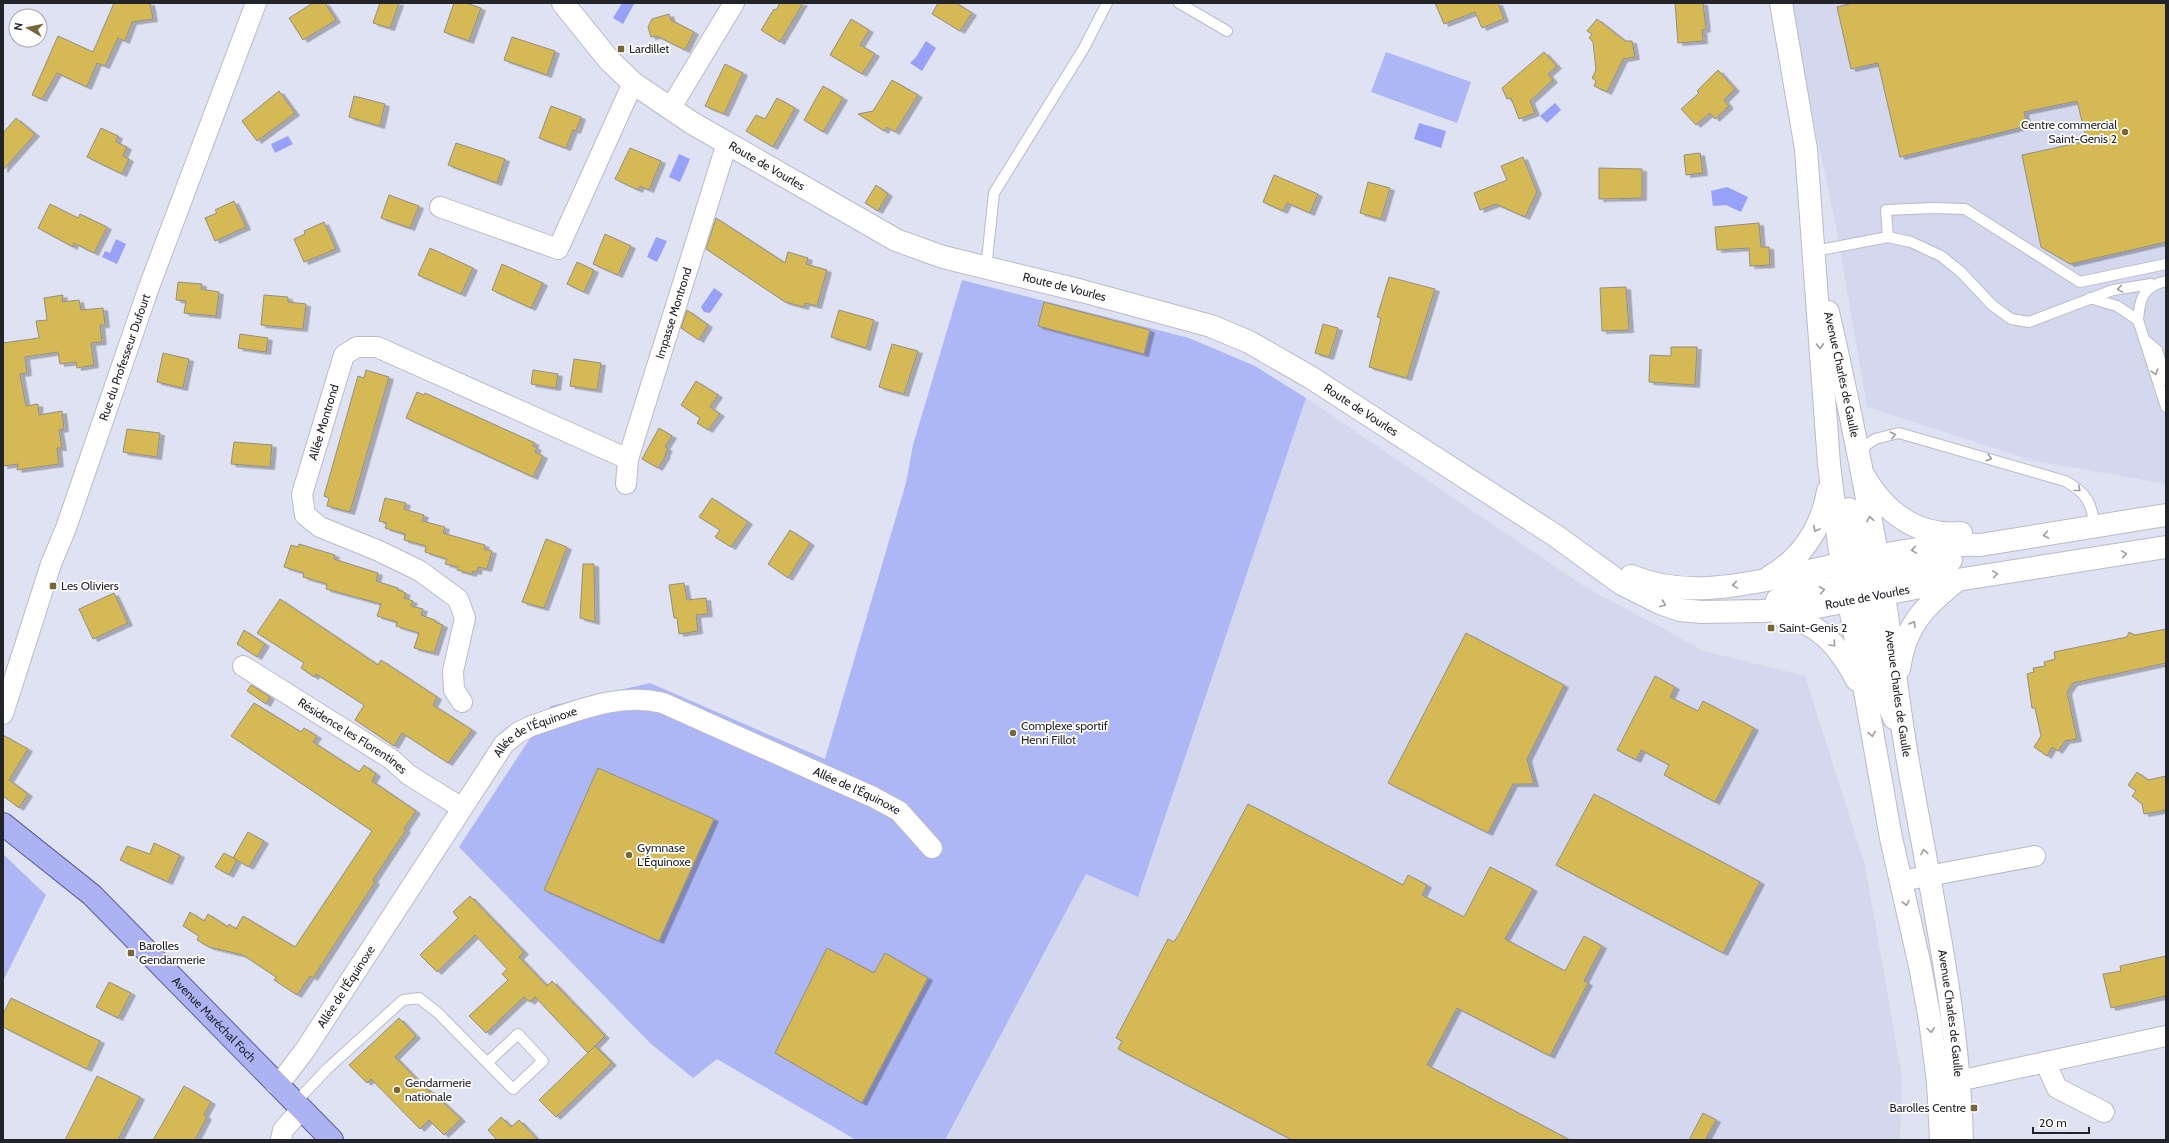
<svg xmlns="http://www.w3.org/2000/svg" width="2169" height="1143" viewBox="0 0 2169 1143" font-family="Cabin,sans-serif">
<style>
.built{fill:#d3d8ef}
.green{fill:#aeb7f5}
.water{fill:#97a1f7}
.building{fill:#d5b954;stroke:#938f80;filter:url(#shadow)}
.lines{fill:none;stroke-linecap:round;stroke-linejoin:round}
.lane-casing{stroke:#b8bbca;stroke-width:12}
.street-casing{stroke:#b8bbca;stroke-width:22}
.secondary-casing{stroke:#b8bbca;stroke-width:24}
.primary-casing{stroke:#595ea7;stroke-width:24}
.lane{stroke:#fff;stroke-width:10}
.street{stroke:#fff;stroke-width:20}
.secondary{stroke:#fff;stroke-width:22}
.primary{stroke:#adb2f2;stroke-width:22}
.oneway{stroke:#9c9c9f}
.poi-dot{fill:#766735;stroke:#fff;stroke-width:1.5}
.labels{text-anchor:middle;stroke-width:3.5;stroke-linejoin:round;paint-order:stroke}
.poi-label{font-size:12px;fill:#23242a;stroke:#fff;text-anchor:start}
.street-label{font-size:12px;fill:#23242a;stroke:#fff}
</style>
<defs>
<filter id="shadow"><feDropShadow dx="4.5" dy="2.5" stdDeviation="0" flood-color="#0004"/></filter>
</defs>
<rect width="100%" height="100%" fill="#dfe2f2"/>
<g class="built">
<polygon points="1790,3 2166,3 2166,484 2031,460 1867,407 1836,226 1797,44"/>
<polygon points="1306,398 1582,585 1704,651 1805,676 1865,865 1902,1077 1900,1140 945,1140 1086,874 1138,896"/>
</g>
<g class="green">
<polygon points="1386,52 1471,82 1457,123 1371,92"/>
<polygon points="962,280 1189,338 1255,366 1306,398 1138,897 1086,874 945,1140 856,1140 717,1059 693,1078 650,1043 459,847 551,706 650,683 825,759 906,483 913,445"/>
<polygon points="3,854 46,895 3,981"/>
</g>
<g class="water">
<polygon points="622,3 634,4 623,24 613,18"/>
<polygon points="926,41 936,48 922,71 910,63 916,57"/>
<polygon points="1555,103 1561,110 1547,123 1540,116"/>
<polygon points="1419,123 1446,131 1441,148 1414,139"/>
<polygon points="288,136 293,144 275,153 271,144"/>
<polygon points="679,154 690,159 680,182 669,177"/>
<polygon points="1727,187 1748,197 1741,212 1726,205 1713,206 1711,191"/>
<polygon points="656,237 667,241 657,262 647,257"/>
<polygon points="116,239 126,244 117,264 102,257 105,251 110,253"/>
<polygon points="714,288 723,294 710,313 704,312 701,307"/>
</g>
<g class="building">
<polygon points="114,3 150,3 153,19 132,22 125,41 118,38 105,66 97,63 87,87 57,73 42,99 32,95 58,36 93,52"/>
<polygon points="313,3 325,3 336,20 303,40 289,18"/>
<polygon points="380,3 399,3 390,28 373,23"/>
<polygon points="454,3 466,3 481,8 469,41 444,32"/>
<polygon points="780,3 803,3 780,42 761,30 774,9 776,10"/>
<polygon points="938,3 956,3 972,13 960,31 932,14"/>
<polygon points="1435,3 1498,3 1504,19 1482,28 1475,12 1444,24"/>
<polygon points="1675,3 1703,3 1706,29 1702,30 1703,41 1678,43"/>
<polygon points="1853,3 2166,3 2166,242 2070,264 2041,247 2022,155 2087,141 2077,101 2024,112 2027,126 1900,157 1878,63 1851,69 1837,7"/>
<polygon points="669,14 671,20 694,32 685,50 657,36 651,37 648,27 652,19"/>
<polygon points="851,19 869,30 860,45 875,54 862,74 830,55"/>
<polygon points="1597,19 1625,41 1632,41 1635,57 1623,59 1607,92 1594,86 1596,81 1592,78 1596,70 1593,42 1589,38 1592,34 1587,31"/>
<polygon points="512,37 555,51 547,75 504,60"/>
<polygon points="1544,52 1557,66 1548,74 1553,80 1530,101 1535,113 1519,119 1511,98 1507,99 1502,88"/>
<polygon points="725,64 743,73 724,114 705,106"/>
<polygon points="1718,70 1735,89 1724,100 1729,106 1715,119 1710,113 1696,125 1681,109 1699,93 1697,91"/>
<polygon points="892,80 918,95 895,132 887,127 884,131 858,114 873,111"/>
<polygon points="823,86 843,98 823,132 804,120"/>
<polygon points="279,91 295,113 257,141 242,121"/>
<polygon points="354,96 385,104 380,126 349,117"/>
<polygon points="777,98 795,108 773,147 746,131 756,115 765,119"/>
<polygon points="551,106 581,117 576,131 573,130 566,148 539,138"/>
<polygon points="16,118 35,134 3,170 3,133"/>
<polygon points="101,128 118,136 116,142 127,147 123,156 129,159 122,174 87,157"/>
<polygon points="456,143 505,159 497,183 448,165"/>
<polygon points="630,148 661,161 649,190 640,186 638,190 615,179"/>
<polygon points="1700,153 1703,173 1686,175 1684,155"/>
<polygon points="1523,157 1537,192 1525,217 1496,204 1480,210 1474,193 1507,180 1501,166"/>
<polygon points="1599,168 1642,169 1642,198 1599,199"/>
<polygon points="1274,175 1318,194 1310,213 1287,203 1283,211 1263,202"/>
<polygon points="1368,182 1390,188 1381,219 1360,213"/>
<polygon points="876,185 888,194 878,211 865,203"/>
<polygon points="389,195 419,206 410,228 381,218"/>
<polygon points="234,201 246,227 215,241 205,218 217,213 215,210"/>
<polygon points="50,204 78,218 80,214 107,227 94,253 74,243 73,247 38,228"/>
<polygon points="716,218 785,263 788,252 808,258 806,264 827,270 817,306 805,303 804,307 785,302 706,249"/>
<polygon points="324,222 336,249 304,262 294,239 305,234 304,231"/>
<polygon points="1759,223 1761,247 1769,247 1770,265 1750,266 1749,248 1717,250 1715,227"/>
<polygon points="605,234 631,246 618,275 593,264"/>
<polygon points="430,248 473,268 461,294 418,275"/>
<polygon points="577,262 594,270 584,292 567,284"/>
<polygon points="502,264 543,283 531,308 492,290"/>
<polygon points="1389,277 1435,289 1407,378 1369,367 1381,318 1377,317"/>
<polygon points="178,282 202,284 201,289 219,292 216,316 184,313 186,301 176,300"/>
<polygon points="1626,287 1629,330 1602,331 1600,288"/>
<polygon points="63,295 62,302 79,300 81,310 103,308 105,325 100,325 102,342 91,343 94,365 77,368 76,362 60,364 58,352 25,357 27,373 20,374 26,406 38,404 39,415 62,411 64,429 59,430 62,448 57,448 59,464 17,470 18,464 3,466 3,343 39,338 36,321 47,320 44,298"/>
<polygon points="264,295 288,297 288,302 306,304 303,329 261,325"/>
<polygon points="1044,302 1150,330 1144,354 1038,326"/>
<polygon points="687,310 708,325 699,340 681,328"/>
<polygon points="839,310 874,320 866,348 831,337"/>
<polygon points="1323,324 1338,328 1329,357 1315,353"/>
<polygon points="240,334 268,338 266,352 238,348"/>
<polygon points="892,344 918,351 904,394 879,387"/>
<polygon points="1671,347 1697,347 1695,385 1649,382 1650,355 1671,356"/>
<polygon points="163,353 189,359 183,388 157,382"/>
<polygon points="574,359 601,363 597,390 570,386"/>
<polygon points="366,370 389,377 350,512 327,506 329,498 324,496 358,376 364,378"/>
<polygon points="533,370 558,374 556,388 531,384"/>
<polygon points="696,381 718,395 710,407 720,414 708,430 697,423 700,418 681,405"/>
<polygon points="417,392 424,395 425,393 535,443 533,446 537,448 535,452 543,456 533,477 406,418"/>
<polygon points="659,428 672,436 665,447 668,449 665,454 666,455 658,468 642,459"/>
<polygon points="127,429 160,433 157,457 123,452"/>
<polygon points="234,442 272,445 270,467 231,464"/>
<polygon points="385,498 406,503 404,509 424,515 422,521 445,527 443,533 485,545 484,549 492,551 487,569 478,567 477,572 473,571 472,574 457,570 458,567 445,564 447,559 425,552 426,546 404,540 405,534 385,528 387,523 379,521"/>
<polygon points="712,498 748,522 731,547 715,537 720,530 699,517"/>
<polygon points="790,530 810,543 788,578 768,564"/>
<polygon points="546,539 567,547 544,608 522,602"/>
<polygon points="299,544 335,555 334,559 378,573 376,581 398,588 398,590 406,593 404,598 413,601 411,606 423,609 421,615 435,620 435,622 443,625 434,653 414,648 419,633 396,626 397,622 377,616 381,604 326,589 327,584 303,577 304,573 284,567 291,545 298,547"/>
<polygon points="583,564 594,564 595,622 580,618"/>
<polygon points="684,583 687,600 706,598 708,614 696,615 698,631 679,634 677,618 674,618 669,585"/>
<polygon points="114,593 128,623 93,639 79,609"/>
<polygon points="280,599 378,665 381,660 437,697 433,705 472,730 448,763 402,733 394,746 355,720 364,705 316,674 314,677 301,668 304,663 257,633"/>
<polygon points="2166,629 2166,663 2073,683 2067,692 2077,739 2065,741 2058,751 2052,747 2047,756 2034,747 2041,736 2035,708 2032,708 2027,674 2034,672 2033,668 2045,666 2044,662 2055,659 2054,652 2127,637 2129,632 2135,635"/>
<polygon points="244,630 265,644 257,657 237,644"/>
<polygon points="1466,633 1564,685 1527,759 1534,784 1513,784 1488,833 1388,783"/>
<polygon points="1655,676 1675,687 1670,697 1698,711 1703,701 1754,728 1715,802 1664,775 1669,765 1641,750 1636,760 1617,750"/>
<polygon points="251,685 270,697 266,704 247,691"/>
<polygon points="254,703 301,732 304,728 317,736 313,742 359,772 364,765 376,774 372,781 416,811 404,829 406,830 373,880 375,882 313,978 310,976 297,995 274,980 276,977 243,955 209,947 197,940 199,936 183,926 190,912 204,921 208,914 228,927 229,924 236,929 243,916 295,947 372,831 231,736"/>
<polygon points="3,735 28,749 9,780 28,794 19,808 3,796"/>
<polygon points="598,768 714,819 659,941 544,890"/>
<polygon points="2137,772 2148,780 2166,776 2166,810 2144,814 2142,804 2132,796 2136,791 2128,785"/>
<polygon points="1594,794 1760,882 1723,953 1556,865"/>
<polygon points="1248,804 1403,885 1408,875 1427,885 1422,895 1464,917 1490,867 1533,889 1505,939 1565,971 1584,936 1602,946 1584,981 1588,983 1550,1056 1457,1008 1427,1065 1570,1140 1292,1140 1118,1049 1122,1041 1116,1038 1168,939 1174,942 1179,934"/>
<polygon points="248,832 264,841 249,867 233,858"/>
<polygon points="154,843 180,855 168,882 120,860 127,846 150,854"/>
<polygon points="224,853 237,860 229,875 215,867"/>
<polygon points="470,896 524,952 519,957 547,986 552,981 605,1036 588,1053 535,997 530,1002 524,997 486,1033 469,1016 508,980 502,974 507,969 475,935 437,972 420,955 458,918 453,912"/>
<polygon points="827,948 874,973 885,953 928,978 862,1103 775,1053"/>
<polygon points="2166,956 2166,996 2111,1008 2103,974 2121,971 2120,966"/>
<polygon points="109,982 131,993 118,1018 96,1007"/>
<polygon points="11,998 100,1041 87,1069 3,1027 3,1014"/>
<polygon points="399,1018 416,1036 395,1057 429,1092 430,1090 461,1119 444,1135 429,1120 420,1129 371,1079 367,1083 349,1065"/>
<polygon points="595,1046 612,1063 556,1117 539,1100"/>
<polygon points="97,1076 140,1097 118,1140 65,1140"/>
<polygon points="184,1086 211,1102 204,1115 207,1117 195,1140 153,1140"/>
<polygon points="1703,1113 1716,1120 1705,1140 1689,1140"/>
<polygon points="501,1117 511,1127 519,1120 538,1140 497,1140 488,1130"/>
</g>
<g class="lines">
<defs>
<g id="lane">
<polyline points="1179,3 1227,31"/>
<polyline points="1888,237 1886,210 1933,208 1965,209 2080,282 2166,264"/>
<polyline points="1815,251 1888,237 1911,242 1941,256 1961,272 1992,305 2011,319 2029,322 2113,290 2151,284"/>
<polyline points="986,269 994,193 1084,48 1107,3"/>
<path d="M 2166,281 C 2143,287 2140,297 2138,320 L 2166,407"/>
<polyline points="2090,298 2117,306 2138,320"/>
<polyline points="2144,339 2157,350 2166,380"/>
<path d="M 1858,451 L 1875,439 L 1899,433 L 2065,481 C 2087,493 2091,502 2095,526"/>
<polyline points="295,1103 327,1069 403,1000 419,998 438,1013 513,1089 543,1061 518,1034 488,1062"/>
</g>
<g id="street">
<polyline points="670,109 734,3"/>
<polyline points="440,207 558,249 633,83"/>
<path id="s1" d="M 626,484 L 628,459 L 727,143"/>
<path id="s2" d="M 243,666 L 391,759 L 409,775 L 462,808"/>
<path id="s3" d="M 462,702 L 454,690 L 453,671 L 465,618 L 458,599 L 420,571 L 379,551 L 320,527 L 305,515 L 302,494 L 344,355 L 357,347 L 377,347 L 628,459"/>
<path id="s4" d="M 3,714 L 51,564 L 66,528 L 149,287 L 256,3"/>
<polyline points="1901,881 2035,856"/>
<polyline points="2045,1062 2057,1088 2104,1112"/>
<polyline points="1942,1082 1972,1078 2166,1036"/>
<path id="s5" d="M 275,1084 L 286,1075 L 305,1050 L 504,744 L 519,732 L 531,726 C 575,712 616,692 663,703 L 873,797 L 899,811 L 932,848"/>
<polyline points="281,1140 283,1130 301,1110"/>
</g>
<g id="secondary">
<path id="s6" d="M 563,3 L 609,60 L 633,83 L 692,123 L 896,240 L 943,257 L 1082,291 L 1211,326 L 1249,342 L 1310,377 L 1556,536 L 1622,584 L 1660,603 L 1680,610 L 1702,612 L 1761,611 L 1812,608 L 1957,580 L 2166,547"/>
<polyline points="1781,3 1806,149 1829,464 1839,545 1891,838 1920,966 1930,1020 1938,1082 1941,1140"/>
<path id="s7" d="M 1828,312 C 1851,412 1871,513 1887,615 C 1894,662 1899,709 1907,756 C 1929,884 1959,1011 1962,1140"/>
<path d="M 1864,476 C 1885,513 1918,537 1961,533"/>
<polyline points="1849,509 1859,570 1868,598 1882,690 1894,718"/>
<path d="M 1631,576 C 1682,597 1733,587 1786,576 C 1850,563 1915,543 1980,545 L 2166,515"/>
<path d="M 1771,576 C 1802,558 1822,527 1828,491"/>
<polyline points="1777,600 1798,594 1846,586 1879,573 1951,560"/>
<path d="M 1780,615 C 1818,621 1840,647 1857,680"/>
<path d="M 1899,669 C 1905,626 1923,608 1955,582"/>
</g>
<g id="primary">
<path id="s8" d="M 3,824 L 92,895 L 332,1140"/>
</g>
</defs>
<use href="#lane" class="lane-casing"/>
<use href="#street" class="street-casing"/>
<use href="#secondary" class="secondary-casing"/>
<use href="#primary" class="primary-casing"/>
<use href="#lane" class="lane"/>
<use href="#street" class="street"/>
<use href="#secondary" class="secondary"/>
<use href="#primary" class="primary"/>
</g>
<defs><path id="oneway-chevron" d="M-2-3.5L2.5 0L-2 3.5" fill="none" stroke-width="1.6" stroke-linecap="round" stroke-linejoin="round"/></defs>
<g class="oneway">
<use href="#oneway-chevron" transform="translate(2120 289) rotate(171)"/>
<use href="#oneway-chevron" transform="translate(1820 346) rotate(87)"/>
<use href="#oneway-chevron" transform="translate(2155 372) rotate(72)"/>
<use href="#oneway-chevron" transform="translate(1893 435) rotate(-14)"/>
<use href="#oneway-chevron" transform="translate(1989 458) rotate(16)"/>
<use href="#oneway-chevron" transform="translate(2078 489) rotate(39)"/>
<use href="#oneway-chevron" transform="translate(1870 519) rotate(-100)"/>
<use href="#oneway-chevron" transform="translate(1816 529) rotate(118)"/>
<use href="#oneway-chevron" transform="translate(2046 535) rotate(170)"/>
<use href="#oneway-chevron" transform="translate(1914 550) rotate(171)"/>
<use href="#oneway-chevron" transform="translate(2124 554) rotate(-9)"/>
<use href="#oneway-chevron" transform="translate(1995 574) rotate(-9)"/>
<use href="#oneway-chevron" transform="translate(1735 585) rotate(171)"/>
<use href="#oneway-chevron" transform="translate(1822 590) rotate(-10)"/>
<use href="#oneway-chevron" transform="translate(1663 604) rotate(21)"/>
<use href="#oneway-chevron" transform="translate(1913 624) rotate(-59)"/>
<use href="#oneway-chevron" transform="translate(1833 644) rotate(47)"/>
<use href="#oneway-chevron" transform="translate(1872 734) rotate(80)"/>
<use href="#oneway-chevron" transform="translate(1924 852) rotate(-101)"/>
<use href="#oneway-chevron" transform="translate(1906 903) rotate(77)"/>
<use href="#oneway-chevron" transform="translate(1931 1030) rotate(82)"/>
</g>
<g class="poi-dot">
<rect x="617" y="45" width="8" height="8" rx="2"/>
<circle cx="2125" cy="132" r="4"/>
<rect x="49" y="582" width="8" height="8" rx="2"/>
<rect x="1767" y="624" width="8" height="8" rx="2"/>
<circle cx="1013" cy="733" r="4"/>
<circle cx="629" cy="855" r="4"/>
<rect x="127" y="949" width="8" height="8" rx="2"/>
<circle cx="397" cy="1090" r="4"/>
<rect x="1970" y="1104" width="8" height="8" rx="2"/>
</g>
<g class="labels">
<g class="poi-label">
<text x="629" y="53">Lardillet</text>
<text x="2117" y="129" text-anchor="end">Centre commercial<tspan x="2117" dy="14">Saint-Genis 2</tspan></text>
<text x="61" y="590">Les Oliviers</text>
<text x="1779" y="632">Saint-Genis 2</text>
<text x="1021" y="730">Complexe sportif<tspan x="1021" dy="14">Henri Fillot</tspan></text>
<text x="637" y="852">Gymnase<tspan x="637" dy="14">L'Équinoxe</tspan></text>
<text x="139" y="950">Barolles<tspan x="139" dy="14">Gendarmerie</tspan></text>
<text x="405" y="1087">Gendarmerie<tspan x="405" dy="14">nationale</tspan></text>
<text x="1966" y="1112" text-anchor="end">Barolles Centre</text>
</g>
<g class="street-label">
<text dy="4" stroke="none"><textPath href="#s6" startOffset="264">Route de Vourles</textPath></text>
<text dy="4" stroke="none"><textPath href="#s6" startOffset="588">Route de Vourles</textPath></text>
<text dy="4" stroke="none"><textPath href="#s1" startOffset="178">Impasse Montrond</textPath></text>
<text dy="4" stroke="none"><textPath href="#s4" startOffset="377">Rue du Professeur Dufourt</textPath></text>
<text dy="4" stroke="none"><textPath href="#s7" startOffset="64">Avenue Charles de Gaulle</textPath></text>
<text dy="4" stroke="none"><textPath href="#s6" startOffset="912">Route de Vourles</textPath></text>
<text dy="4" stroke="none"><textPath href="#s3" startOffset="380">Allée Montrond</textPath></text>
<text dy="4" stroke="none"><textPath href="#s6" startOffset="1478">Route de Vourles</textPath></text>
<text dy="4" stroke="none"><textPath href="#s7" startOffset="388">Avenue Charles de Gaulle</textPath></text>
<text dy="4" stroke="none"><textPath href="#s5" startOffset="444">Allée de l'Équinoxe</textPath></text>
<text dy="4" stroke="none"><textPath href="#s2" startOffset="130">Résidence les Florentines</textPath></text>
<text dy="4" stroke="none"><textPath href="#s5" startOffset="792">Allée de l'Équinoxe</textPath></text>
<text dy="4" stroke="none"><textPath href="#s5" startOffset="121">Allée de l'Équinoxe</textPath></text>
<text dy="4" stroke="none"><textPath href="#s7" startOffset="712">Avenue Charles de Gaulle</textPath></text>
<text dy="4" stroke="none"><textPath href="#s8" startOffset="288">Avenue Maréchal Foch</textPath></text>
</g>
</g>
<rect width="2169" height="1143" fill="none" stroke="#23242a" stroke-width="8"/>
<g transform="translate(28 28) rotate(279)"><circle r="19" fill="#ffffff" stroke="#a7a7aa"/>
<path d="M0-3L7 15L0 10L-7 15Z" fill="#766735"/>
<text y="-6" font-size="11" font-weight="bold" text-anchor="middle" fill="#23242a">N</text>
</g>
<path d="M2033 1127v6h56v-6" fill="none" stroke="#23242a" stroke-width="2"/>
<text x="2039" y="1127" font-size="12" fill="#23242a" stroke="#ffffff" stroke-width="3" paint-order="stroke">20 m</text>
</svg>
